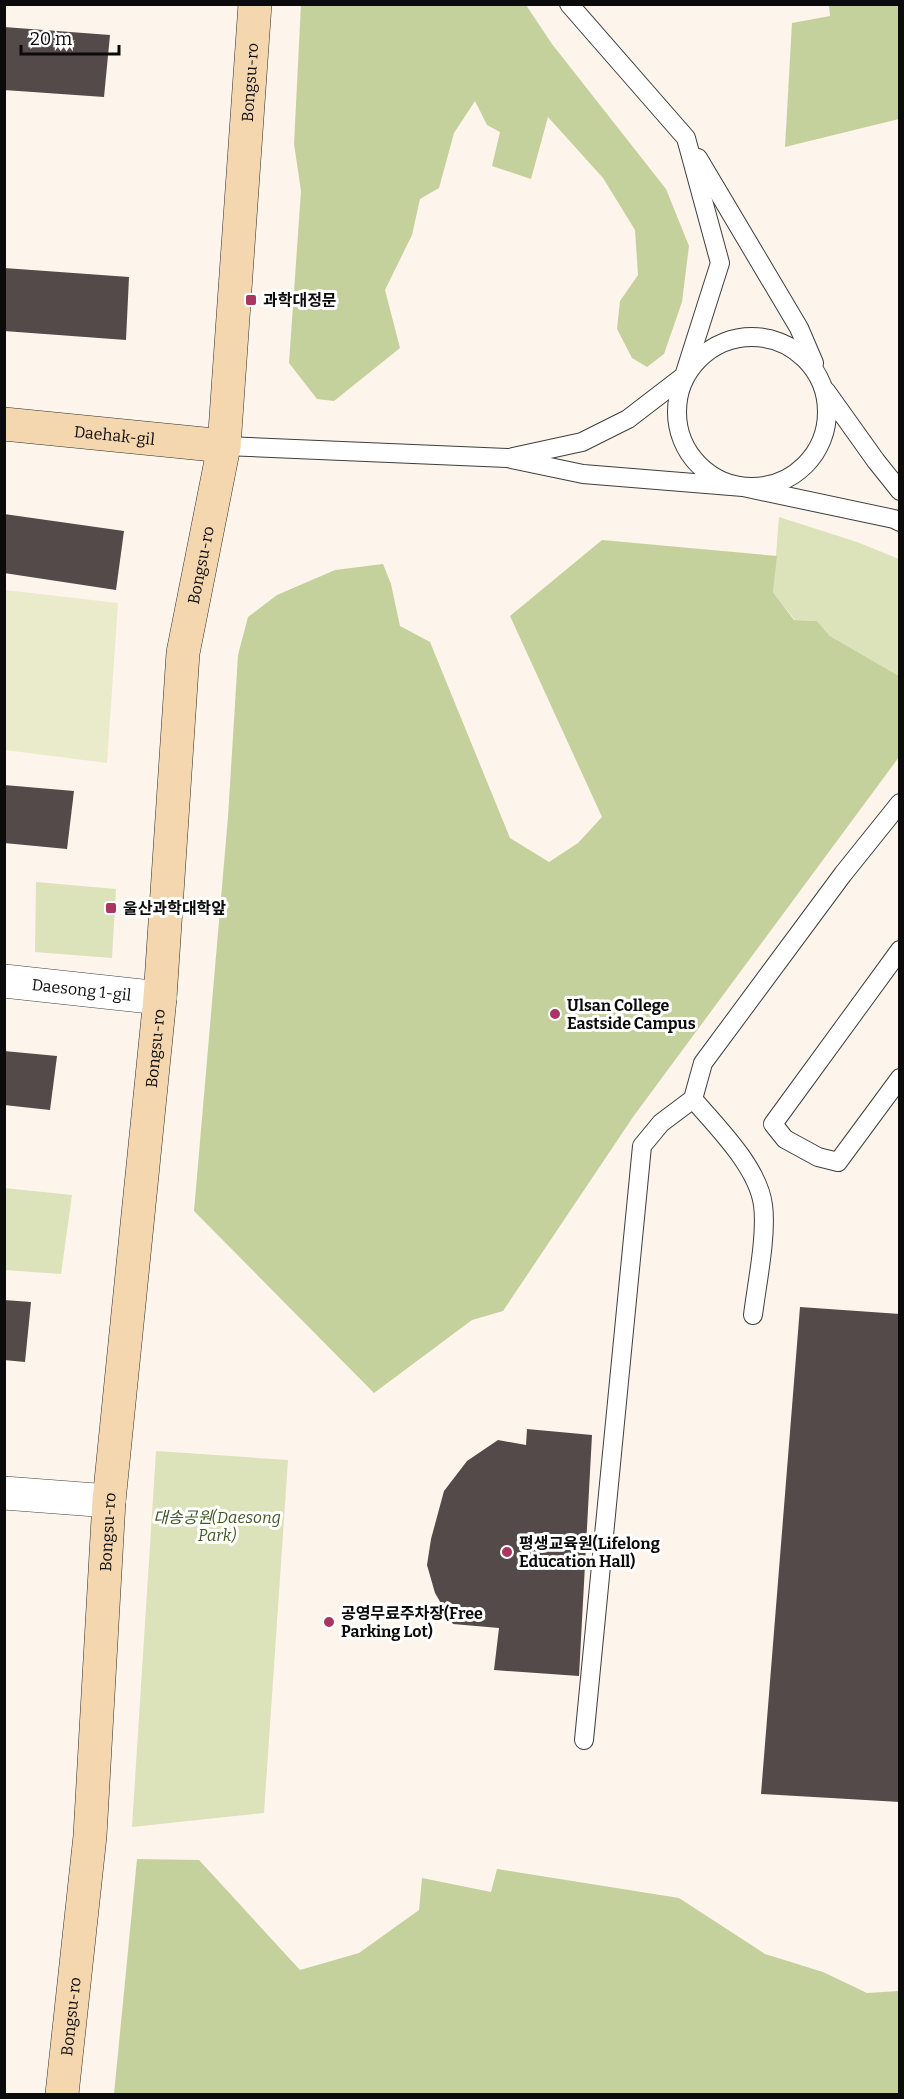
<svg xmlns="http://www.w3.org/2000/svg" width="904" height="2099" viewBox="0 0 904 2099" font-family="Bitter,'Noto Sans KR',serif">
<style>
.green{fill:#dce2ba}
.forest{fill:#c5d19c}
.pitch{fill:#eaebcb}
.building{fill:#534a49}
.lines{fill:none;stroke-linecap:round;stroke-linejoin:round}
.lane-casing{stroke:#3e3e3e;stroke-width:20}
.street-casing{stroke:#3e3e3e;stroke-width:34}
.secondary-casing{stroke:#2d2d2d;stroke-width:34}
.lane{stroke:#fff;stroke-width:18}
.street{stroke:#fff;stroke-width:33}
.secondary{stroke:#f5d7af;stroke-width:33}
.poi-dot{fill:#a93560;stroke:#fff;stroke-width:2}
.labels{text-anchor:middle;stroke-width:6;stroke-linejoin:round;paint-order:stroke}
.street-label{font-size:16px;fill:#0b0b0b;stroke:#fff}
.poi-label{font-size:16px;font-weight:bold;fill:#0b0b0b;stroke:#fff;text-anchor:start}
.park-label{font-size:16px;font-style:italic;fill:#415a24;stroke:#fff}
</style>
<rect width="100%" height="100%" fill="#fdf4ec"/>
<g class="green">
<polygon points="779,517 857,542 899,559 899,676 830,636 817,621 795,620 773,592"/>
<polygon points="36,882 116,889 112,958 35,952"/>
<polygon points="4,1188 72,1195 61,1274 5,1270"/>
<polygon points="156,1451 288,1460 264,1813 132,1827"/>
</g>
<g class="forest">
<polygon points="301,4 526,5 552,44 666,189 689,246 682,302 664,354 647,367 632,358 617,329 620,301 638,275 635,230 603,178 548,117 531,179 492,166 500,132 487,125 475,101 454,133 439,188 420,199 412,235 385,290 400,348 334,401 317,399 289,363 301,191 294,144"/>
<polygon points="829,5 899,5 899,119 785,147 792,23 830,16"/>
<polygon points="602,540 777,556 773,592 794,620 817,621 830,636 899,676 899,757 633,1117 503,1311 472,1320 374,1393 194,1211 228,817 238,655 248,617 277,595 335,570 383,564 391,584 400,626 430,642 510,838 549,862 578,843 602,817 510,616"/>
<polygon points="137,1859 199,1860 300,1970 359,1953 419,1910 422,1878 491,1892 497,1869 679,1898 765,1954 823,1972 867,1993 899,1991 899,2094 114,2094"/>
</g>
<polygon class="pitch" points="5,590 118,603 107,763 5,750"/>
<g class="building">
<polygon points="4,27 110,35 104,97 4,90"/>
<polygon points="4,268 129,277 126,340 4,331"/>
<polygon points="4,514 124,531 116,590 4,573"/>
<polygon points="4,785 74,791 67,849 4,843"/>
<polygon points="4,1051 57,1056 50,1110 4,1105"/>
<polygon points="4,1300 31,1302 25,1362 4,1360"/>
<polygon points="800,1307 900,1314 900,1802 761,1794"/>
<polygon points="527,1429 592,1435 579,1676 494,1670 499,1628 453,1624 435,1593 427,1565 431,1539 444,1491 467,1461 498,1440 526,1445"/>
</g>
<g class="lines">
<defs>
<g id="lane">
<polyline points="698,158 799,328 814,363"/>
<circle cx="752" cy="412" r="75"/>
<polyline points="826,391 876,461 900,491"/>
<polyline points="224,446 507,458 583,474 743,487 894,519 900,522"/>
<polyline points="513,457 582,442 628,419 684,376 720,263 686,138 569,4"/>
<polyline points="900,950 773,1124 785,1139 818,1157 838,1162 900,1078"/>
<path d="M 693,1099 C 717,1127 758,1167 763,1205 C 767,1235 757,1283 753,1315"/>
<polyline points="584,1740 642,1146 661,1123 693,1099 703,1063 843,874 900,803"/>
</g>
<g id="street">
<path id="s1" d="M 4,981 L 160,998"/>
<polyline points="4,1493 109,1501"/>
</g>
<g id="secondary">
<path id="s2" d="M 4,424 L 224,446"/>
<path id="s3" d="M 62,2094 L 90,1836 L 109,1501 L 160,998 L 183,653 L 224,446 L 255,4"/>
</g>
</defs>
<use href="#lane" class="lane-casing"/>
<use href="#street" class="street-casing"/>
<use href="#secondary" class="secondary-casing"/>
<use href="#lane" class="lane"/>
<use href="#street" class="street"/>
<use href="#secondary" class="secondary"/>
</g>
<g class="poi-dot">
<rect x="245" y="294" width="12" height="12" rx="3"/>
<rect x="105" y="902" width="12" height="12" rx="3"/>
<circle cx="555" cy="1014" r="6"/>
<circle cx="507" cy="1552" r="6"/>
<circle cx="329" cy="1622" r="6"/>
</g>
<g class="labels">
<g class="street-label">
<text dy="6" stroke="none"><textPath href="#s3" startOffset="2022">Bongsu-ro</textPath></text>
<text dy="6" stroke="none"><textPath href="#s2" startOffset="111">Daehak-gil</textPath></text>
<text dy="6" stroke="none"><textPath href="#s3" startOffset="1536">Bongsu-ro</textPath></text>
<text dy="6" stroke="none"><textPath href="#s1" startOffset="78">Daesong 1-gil</textPath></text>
<text dy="6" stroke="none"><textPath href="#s3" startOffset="1050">Bongsu-ro</textPath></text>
<text dy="6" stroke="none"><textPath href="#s3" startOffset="564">Bongsu-ro</textPath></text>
<text dy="6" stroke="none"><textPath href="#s3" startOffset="78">Bongsu-ro</textPath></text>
</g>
<g class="poi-label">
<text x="263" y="306">과학대정문</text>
<text x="123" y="914">울산과학대학앞</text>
<text x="567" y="1011">Ulsan College<tspan x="567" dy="18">Eastside Campus</tspan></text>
<text x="519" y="1549">평생교육원(Lifelong<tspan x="519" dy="18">Education Hall)</tspan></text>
<text x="341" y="1619">공영무료주차장(Free<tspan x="341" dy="18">Parking Lot)</tspan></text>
</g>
<g class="park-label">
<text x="217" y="1523">대송공원(Daesong<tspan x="217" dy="18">Park)</tspan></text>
</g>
</g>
<rect width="904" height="2099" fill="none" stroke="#0b0b0b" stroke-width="12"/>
<path d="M21 45v9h98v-9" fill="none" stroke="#0b0b0b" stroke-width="3"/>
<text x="30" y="45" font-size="18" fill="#0b0b0b" stroke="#ffffff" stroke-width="4.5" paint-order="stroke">20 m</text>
</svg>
